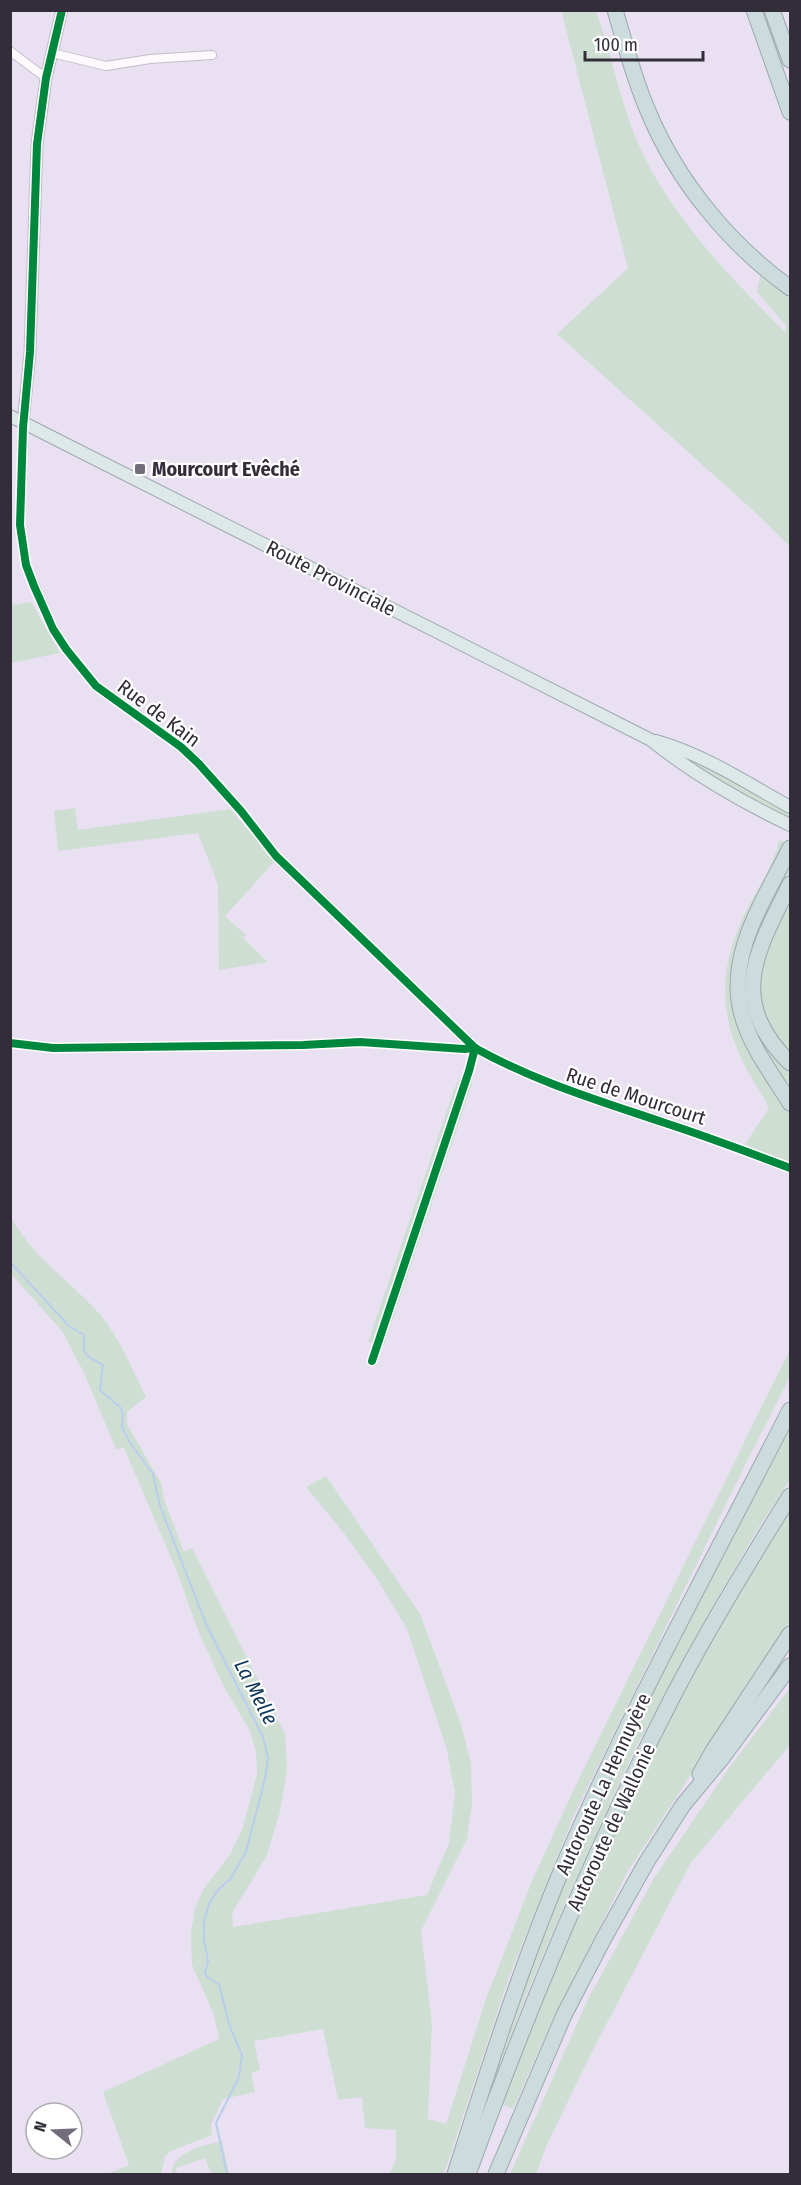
<svg xmlns="http://www.w3.org/2000/svg" width="801" height="2185" viewBox="0 0 801 2185" font-family="'Fira Sans Condensed',sans-serif">
<style>
.green{fill:#cfded3}
.lines{fill:none;stroke-linecap:round;stroke-linejoin:round}
.stream{stroke:#b8ceec;stroke-width:2}
.street-casing{stroke:#c3bdca;stroke-width:10}
.secondary-casing{stroke:#c3bdca;stroke-width:13}
.primary-casing{stroke:#9ba8ae;stroke-width:14}
.highway-casing{stroke:#9ba8ae;stroke-width:17}
.street{stroke:#fcfafd;stroke-width:8}
.secondary{stroke:#eef1f3;stroke-width:10}
.primary{stroke:#dfe8e9;stroke-width:12}
.highway{stroke:#ccdbdb;stroke-width:15}
.cycleway-casing{stroke:#fff;stroke-width:11}
.cycleway{stroke:#00873e;stroke-width:8}
.poi-dot{fill:#736c7a;stroke:#fff;stroke-width:2}
.labels{text-anchor:middle;stroke-width:4.5;stroke-linejoin:round;paint-order:stroke}
.poi-label{font-size:20px;font-weight:bold;fill:#332d39;stroke:#fff;text-anchor:start}
.street-label{font-size:20px;fill:#332d39;stroke:#fff}
.water-label{font-size:21px;font-style:italic;fill:#0e3658;stroke:#fff}
</style>
<rect width="100%" height="100%" fill="#e9e0f2"/>
<g class="green">
<path d="M 564,11 L 596,11 C 612,53 619,99 637,141 C 669,215 729,276 785,332 L 786,326 L 757,292 L 760,276 L 790,298 L 790,547 L 757,514 L 557,334 L 628,268 L 562,14 Z"/>
<polygon points="31,602 60,653 11,663 11,605"/>
<polygon points="660,744 790,810 790,821 750,799"/>
<polygon points="75,808 78,830 230,809 275,861 225,916 246,935 243,938 268,962 219,970 218,885 198,833 58,851 54,811"/>
<path d="M 779,840 L 790,845 L 790,1171 L 739,1153 L 769,1108 C 762,1093 751,1079 744,1064 C 717,1010 720,964 746,911 C 755,893 777,859 779,840 Z"/>
<polygon points="462,1075 473,1081 384,1346 368,1342 455,1087"/>
<path d="M 11,1217 C 31,1255 66,1278 95,1309 C 118,1333 131,1367 146,1397 L 127,1412 L 127,1424 L 161,1483 L 164,1499 L 184,1552 L 192,1548 L 285,1734 L 287,1768 L 280,1812 L 266,1857 L 232,1913 L 233,1927 L 427,1895 L 449,1843 L 455,1793 L 447,1750 L 407,1629 L 377,1579 L 343,1532 L 306,1487 L 326,1476 L 420,1614 L 461,1724 L 471,1764 L 472,1804 L 467,1839 L 421,1931 L 432,2024 L 428,2119 L 446,2124 L 486,1999 L 532,1881 L 572,1793 L 790,1349 L 790,1377 L 748,1459 L 575,1813 L 509,1977 L 444,2174 L 389,2174 L 396,2160 L 396,2130 L 365,2128 L 362,2097 L 338,2100 L 323,2029 L 254,2041 L 260,2070 L 251,2073 L 255,2092 L 223,2099 L 211,2125 L 212,2135 L 171,2151 L 165,2156 L 161,2174 L 107,2174 L 129,2165 L 103,2092 L 219,2039 L 214,2015 L 192,1965 L 191,1933 L 195,1908 L 203,1890 L 231,1853 L 243,1827 L 257,1774 L 256,1752 L 250,1731 L 223,1685 L 199,1633 L 175,1567 L 124,1448 L 116,1449 L 84,1373 L 62,1331 L 11,1274 Z"/>
<polygon points="790,1421 790,1480 759,1527 721,1592 635,1749 564,1906 526,1996 490,2091 488,2090 540,1940 605,1785"/>
<path d="M 790,1508 L 790,1623 L 628,1871 L 552,2021 L 513,2109 L 500,2104 C 555,1967 609,1830 678,1700 C 713,1634 751,1571 790,1508 Z"/>
<polygon points="790,1688 790,1745 690,1864 595,2046 547,2144 536,2174 510,2174 588,1999 654,1878 731,1765"/>
<path d="M 222,2141 L 229,2174 L 211,2174 L 205,2158 L 176,2168 L 177,2174 L 172,2174 C 172,2151 203,2146 222,2141 Z"/>
</g>
<g class="lines">
<path class="stream" d="M 10,1262 L 69,1326 L 84,1335 C 83,1357 84,1354 103,1365 L 100,1390 L 120,1407 L 123,1414 L 122,1427 L 130,1443 L 153,1474 L 160,1506 L 206,1624 L 263,1737 L 268,1758 L 265,1779 L 246,1852 L 231,1878 L 217,1891 L 209,1904 L 204,1921 L 204,1940 L 208,1961 L 205,1973 L 207,1977 L 219,1984 L 230,2027 L 242,2055 L 239,2077 L 216,2123 L 227,2174"/>
<defs>
<g id="street">
<polyline points="10,51 46,78"/>
<polyline points="52,53 106,66 150,59 212,55"/>
<path d="M 23,423 L 20,525 L 26,565 L 53,629 L 66,649 L 96,686 L 181,747 L 199,764 L 241,811 L 276,856 L 475,1048 C 534,1081 597,1100 662,1122 C 705,1136 748,1152 790,1168"/>
<polyline points="10,1043 53,1048 303,1045 360,1042 464,1049 475,1048"/>
<polyline points="372,1361 469,1071 475,1048"/>
</g>
<polyline id="secondary" points="23,423 30,352 37,144 46,78 62,10"/>
<g id="primary">
<path d="M 10,416 L 651,740 C 693,774 742,802 790,825"/>
<path d="M 656,741 C 703,754 747,783 790,807"/>
</g>
<g id="highway">
<path d="M 615,10 C 625,44 634,79 648,111 C 677,181 729,244 790,288"/>
<polyline points="754,10 790,112"/>
<polyline points="772,10 790,60"/>
<path d="M 790,848 C 765,899 725,956 742,1015 C 751,1048 773,1075 790,1103"/>
<path d="M 790,884 C 757,951 726,1000 790,1063"/>
<polyline points="700,1774 713,1751 790,1634"/>
<path d="M 455,2174 C 489,2067 523,1959 568,1855 C 634,1703 715,1557 790,1410"/>
<path d="M 468,2174 C 527,2012 592,1853 671,1700 C 707,1630 748,1563 790,1496"/>
<polyline points="496,2174 564,2015 604,1938 646,1863 683,1805 722,1758 790,1666"/>
</g>
</defs>
<use href="#street" class="street-casing"/>
<use href="#secondary" class="secondary-casing"/>
<use href="#primary" class="primary-casing"/>
<use href="#highway" class="highway-casing"/>
<use href="#street" class="street"/>
<use href="#secondary" class="secondary"/>
<use href="#primary" class="primary"/>
<use href="#highway" class="highway"/>
<defs>
<g id="cycleway">
<path d="M 62,10 L 46,78 L 37,144 L 30,352 L 23,428 L 20,525 L 26,565 L 34,586 L 53,629 L 66,649 L 96,686 L 181,747 L 199,764 L 241,811 L 276,856 L 475,1048 C 534,1081 597,1100 662,1122 C 705,1136 748,1152 790,1168"/>
<polyline points="10,1043 53,1048 303,1045 360,1042 464,1049 475,1048"/>
<polyline points="372,1361 469,1071 475,1048"/>
</g>
</defs>
<use href="#cycleway" class="cycleway-casing"/>
<use href="#cycleway" class="cycleway"/>
</g>
<rect class="poi-dot" x="134" y="463" width="12" height="12" rx="3"/>
<g class="labels">
<g class="poi-label">
<text x="152" y="476">Mourcourt Evêché</text>
</g>
<g class="street-label">
<text transform="translate(331 578) rotate(27)" y="7">Route Provinciale</text>
<text transform="translate(159 713) rotate(37)" y="7">Rue de Kain</text>
<text transform="translate(636 1096) rotate(18)" y="7">Rue de Mourcourt</text>
<text transform="translate(603 1784) rotate(-65)" y="7">Autoroute La Hennuyère</text>
<text transform="translate(611 1827) rotate(-65)" y="7">Autoroute de Wallonie</text>
</g>
<g class="water-label">
<text transform="translate(256 1692) rotate(63)" y="7">La Melle</text>
</g>
</g>
<rect width="801" height="2185" fill="none" stroke="#332d39" stroke-width="24"/>
<g transform="translate(54 2131) rotate(288)"><circle r="28" fill="#ffffff" stroke="#adabb0" stroke-width="1.5"/>
<path d="M0-4.5L10 22L0 15L-10 22Z" fill="#736c7a"/>
<text y="-9" font-size="16" font-weight="bold" text-anchor="middle" fill="#332d39">N</text>
</g>
<path d="M585 51v9h118v-9" fill="none" stroke="#332d39" stroke-width="3"/>
<text x="594" y="51" font-size="18" fill="#332d39" stroke="#ffffff" stroke-width="4.5" paint-order="stroke">100 m</text>
</svg>
